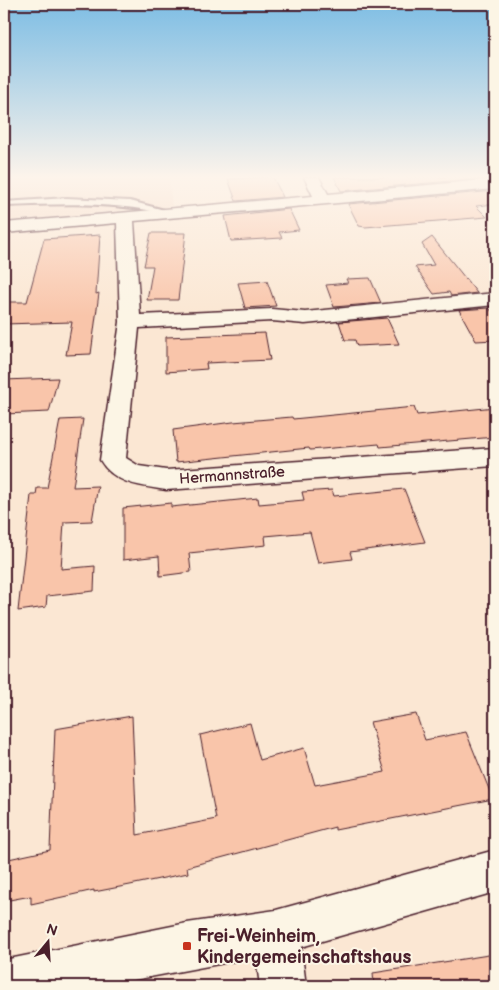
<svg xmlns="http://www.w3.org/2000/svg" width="499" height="990" viewBox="0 0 499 990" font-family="'Balsamiq Sans',sans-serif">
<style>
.built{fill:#f6d9c4}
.building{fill:#f9c5aa;stroke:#4a1f2b}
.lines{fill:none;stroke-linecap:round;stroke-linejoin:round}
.lane-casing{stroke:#4a1f2b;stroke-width:4}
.street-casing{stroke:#4a1f2b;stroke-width:3}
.lane{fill:#fcf5e5;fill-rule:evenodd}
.street{fill:#fcf5e5;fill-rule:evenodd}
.poi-dot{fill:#c8321e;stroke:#fcf5e5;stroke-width:2}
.labels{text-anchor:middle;stroke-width:4;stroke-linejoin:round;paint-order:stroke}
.street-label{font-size:15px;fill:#4a1f2b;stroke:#fcf5e5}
.near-poi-label{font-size:18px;font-weight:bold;fill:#4a1f2b;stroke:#fcf5e5;text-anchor:start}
</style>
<rect width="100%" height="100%" fill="#fbe7d3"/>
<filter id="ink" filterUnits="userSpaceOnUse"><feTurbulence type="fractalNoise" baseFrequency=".02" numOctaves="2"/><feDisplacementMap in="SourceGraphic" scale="10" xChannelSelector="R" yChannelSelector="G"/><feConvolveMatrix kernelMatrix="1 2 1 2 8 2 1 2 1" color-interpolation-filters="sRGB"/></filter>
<g filter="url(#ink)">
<polygon class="built" points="4,177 169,177 172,206 4,221"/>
<g class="building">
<polygon points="273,177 283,197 236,201 228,179"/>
<polygon points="334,177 494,177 341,191"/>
<polygon points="495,191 495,204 476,206 487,217 365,227 359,226 348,204"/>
<polygon points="289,209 299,230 279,232 282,238 231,241 225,216"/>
<polygon points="151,233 186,233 178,300 147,300 153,266 144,266"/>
<polygon points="100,235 96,294 99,293 91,354 66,355 72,322 4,324 4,302 27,302 44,239"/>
<polygon points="432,237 453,263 477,293 451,296 449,292 434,294 415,267 434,265 422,244"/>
<polygon points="370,278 381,303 334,307 326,285 348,283 346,279"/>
<polygon points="267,281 276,306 245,308 238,283"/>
<polygon points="489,308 495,315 495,340 476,341 459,310"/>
<polygon points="387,318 399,344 357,346 355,340 345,340 339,322"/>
<polygon points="265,333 270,360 206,363 207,369 166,372 166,337"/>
<polygon points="58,378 49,412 4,414 4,380"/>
<polygon points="414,407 417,415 495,407 495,437 380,447 379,444 310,450 309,448 176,462 173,430 233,422 292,417 293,419"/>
<polygon points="83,419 73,487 98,486 92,521 64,522 61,569 95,566 94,591 47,596 46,607 18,611 31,495 36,495 37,488 47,488 60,420"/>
<polygon points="404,489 425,542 350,552 352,559 318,563 310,532 265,536 266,545 189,553 191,572 160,576 159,556 123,560 123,508 171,503 171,507 258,498 259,504 304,500 302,492 332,490 334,496"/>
<polygon points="416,714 425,740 466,732 493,799 335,830 335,827 187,867 188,873 130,885 94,892 94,890 31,904 31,896 4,901 4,860 50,850 55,729 132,716 137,835 216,819 200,735 250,723 260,760 304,748 315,785 385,772 370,722"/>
<polygon points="495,954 495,986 374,986 373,973"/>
</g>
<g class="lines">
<defs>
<path id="lane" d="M 67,198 L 130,201 L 176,213 L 172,215 C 113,201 63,204 4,206 L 4,202 Z"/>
<g id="street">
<path d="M 304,177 L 319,177 L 328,194 L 495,179 L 495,189 L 134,221 L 140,315 L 272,309 L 305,312 L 495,293 L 495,305 L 305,324 L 272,321 L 139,328 L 126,458 L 139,466 L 166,470 L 495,448 L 495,466 L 166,490 C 141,486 114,484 100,460 L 120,322 L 117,223 L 4,233 L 4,223 L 313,196 Z"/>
<polygon points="495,850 495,892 301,947 306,986 260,986 256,957 102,986 4,986 4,960 187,923 276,910"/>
</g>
</defs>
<use href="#lane" class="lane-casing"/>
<use href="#street" class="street-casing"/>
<use href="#lane" class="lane"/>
<use href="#street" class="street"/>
</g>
</g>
<linearGradient id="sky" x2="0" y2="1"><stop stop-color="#7dbde4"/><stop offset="0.56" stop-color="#fdf4eb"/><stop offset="1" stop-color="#fdf4eb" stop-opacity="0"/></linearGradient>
<rect width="499" height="316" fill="url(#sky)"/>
<rect class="poi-dot" x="182" y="941" width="10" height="10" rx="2.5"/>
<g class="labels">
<g class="street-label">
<text transform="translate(232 475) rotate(-4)" y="5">Hermannstraße</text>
</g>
<g class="near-poi-label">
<text x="197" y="942">Frei-Weinheim,<tspan x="197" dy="21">Kindergemeinschaftshaus</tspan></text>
</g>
</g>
<rect width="499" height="990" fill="none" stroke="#fcf5e5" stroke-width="20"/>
<rect x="10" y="10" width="479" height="970" fill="none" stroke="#4a1f2b" stroke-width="2" filter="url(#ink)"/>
<g transform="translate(48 942) rotate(18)" stroke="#fcf5e5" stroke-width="4" paint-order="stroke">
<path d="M0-4L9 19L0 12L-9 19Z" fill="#4a1f2b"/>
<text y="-8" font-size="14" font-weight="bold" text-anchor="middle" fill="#4a1f2b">N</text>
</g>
</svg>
